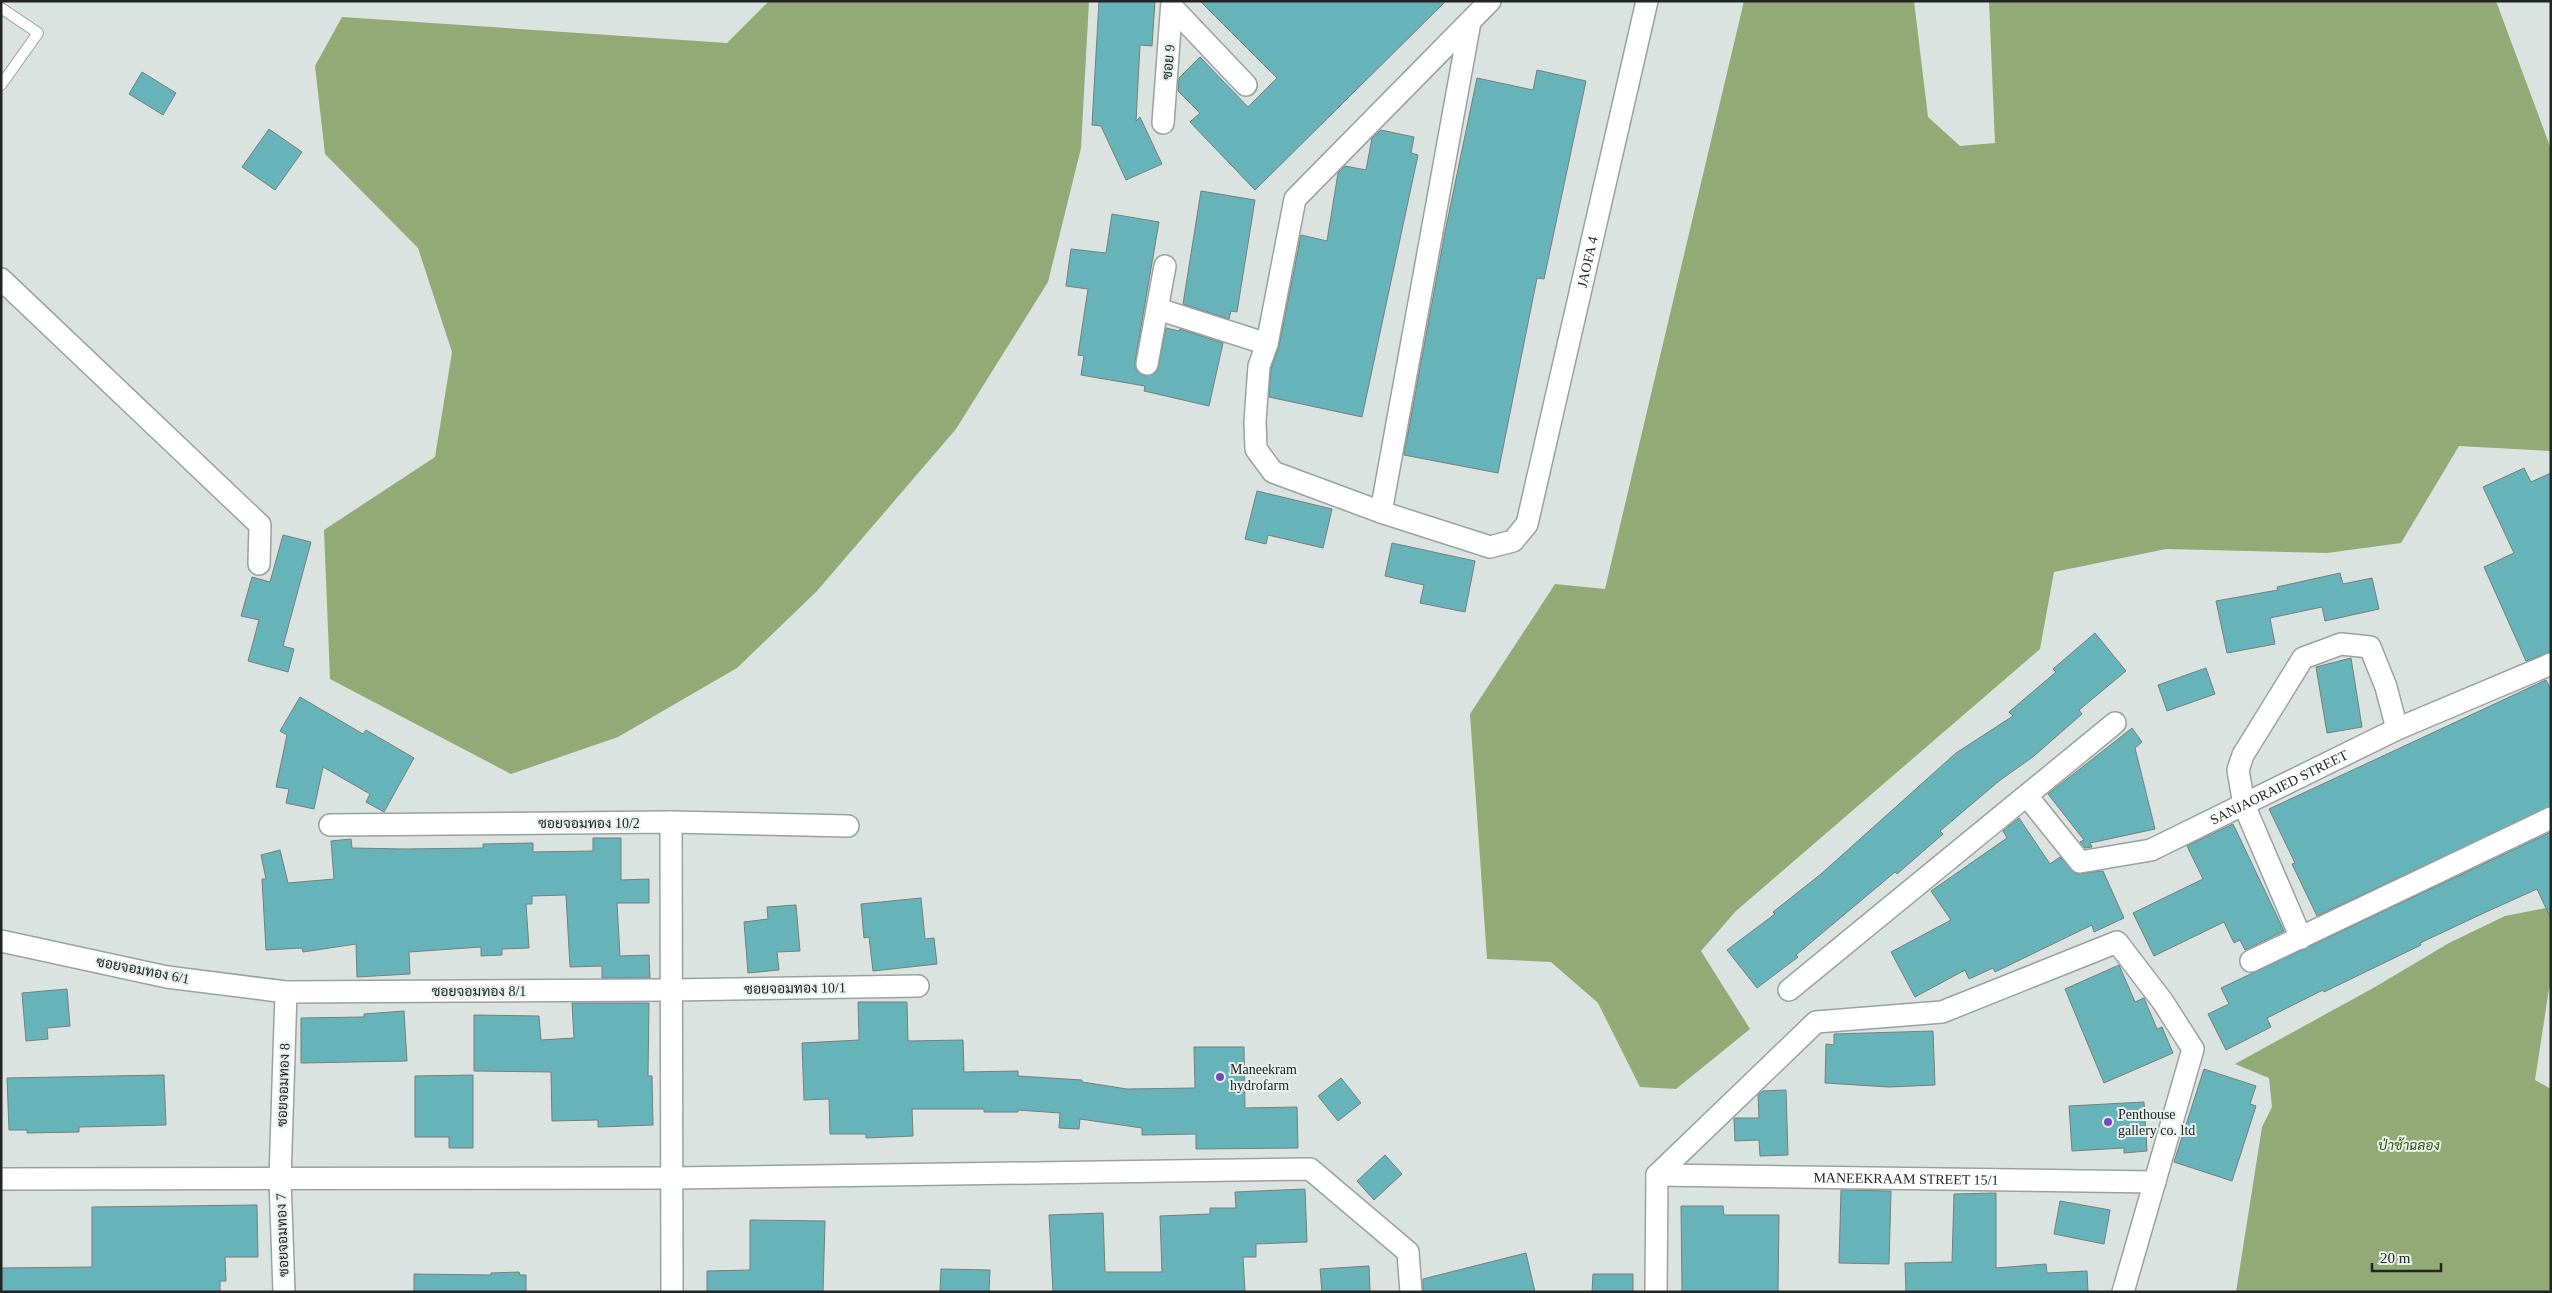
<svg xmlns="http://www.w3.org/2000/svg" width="2552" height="1293" viewBox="0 0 2552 1293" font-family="'Times New Roman',Sarabun,serif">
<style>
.forest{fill:#92aa76}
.building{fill:#66b4ba;stroke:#767e7f}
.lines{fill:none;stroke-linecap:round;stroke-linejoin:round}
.lane-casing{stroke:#99a2a0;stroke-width:12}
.street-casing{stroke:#99a2a0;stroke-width:24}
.lane{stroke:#fff;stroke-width:10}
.street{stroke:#fff;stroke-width:21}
.poi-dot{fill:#7a46bd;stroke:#e7f0ed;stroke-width:2}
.labels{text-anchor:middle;stroke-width:4;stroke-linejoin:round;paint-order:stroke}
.street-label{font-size:14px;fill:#222524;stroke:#e7f0ed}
.poi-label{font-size:14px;fill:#222524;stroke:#e7f0ed;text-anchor:start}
.park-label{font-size:14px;font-style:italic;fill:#355200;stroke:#e7f0ed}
</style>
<rect width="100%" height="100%" fill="#dae3e0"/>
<g class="forest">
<polygon points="769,1 1089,1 1081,148 1048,282 956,429 817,591 737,668 618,737 511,774 330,679 324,530 435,457 452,352 418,248 325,154 315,66 342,17 727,43"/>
<polygon points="1744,1 1914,1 1928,117 1960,146 1995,143 1989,1 2496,1 2551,149 2551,451 2459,446 2401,543 2327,553 2166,549 2054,572 2040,649 1736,911 1701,951 1750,1029 1676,1089 1640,1087 1598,1003 1551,962 1487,959 1470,714 1555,584 1605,589"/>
<polygon points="2551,907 2551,989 2549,989 2535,1080 2551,1089 2551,1292 2236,1292 2262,1127 2272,1107 2269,1078 2235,1064 2375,987 2449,943 2505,916"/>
</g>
<g class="building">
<polygon points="1099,1 1155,1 1152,46 1140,45 1136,121 1140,117 1162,164 1126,180 1101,126 1092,125"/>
<polygon points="1200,1 1446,1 1255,190 1190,122 1200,113 1178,91 1179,78 1200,57 1248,107 1277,78"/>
<polygon points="1537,70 1586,81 1544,279 1537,278 1498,473 1404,455 1445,232 1477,78 1533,90"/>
<polygon points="142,72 176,93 163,115 129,94"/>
<polygon points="269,129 302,152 275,190 242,167"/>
<polygon points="1381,130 1414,137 1411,153 1418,155 1362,417 1269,397 1271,369 1279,346 1301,235 1327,241 1338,173 1345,166 1366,170 1372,138"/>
<polygon points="1201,191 1255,200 1237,312 1231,311 1229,319 1183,304"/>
<polygon points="1112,214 1159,222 1135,362 1135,369 1145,376 1157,372 1166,328 1179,331 1180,329 1223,343 1209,406 1144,391 1145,386 1081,375 1084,356 1078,355 1088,289 1066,286 1071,249 1106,253"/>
<polygon points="2524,468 2531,482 2551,473 2551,652 2526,661 2484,567 2514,553 2483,487"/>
<polygon points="1257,491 1332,509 1323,548 1268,535 1266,544 1245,539"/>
<polygon points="283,535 311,542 283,646 294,649 288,672 248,661 259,620 241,616 252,577 270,582"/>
<polygon points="1392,543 1475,561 1465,612 1420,603 1424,585 1385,576"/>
<polygon points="2340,573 2343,584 2372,578 2379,609 2325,621 2322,607 2270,618 2275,644 2227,653 2216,601 2278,590 2277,587"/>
<polygon points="2095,633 2126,671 2079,710 2082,714 2034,756 1999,781 1940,831 1943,834 1897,874 1895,872 1796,955 1798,957 1757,988 1727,950 1775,914 1773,912 1821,874 1956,753 2013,716 2009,712 2056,672 2053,669"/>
<polygon points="2351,658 2362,727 2327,733 2316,667"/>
<polygon points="2206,668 2215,694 2167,711 2158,685"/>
<polygon points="2546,680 2551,690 2551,806 2317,916 2292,864 2295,863 2269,809"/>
<polygon points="300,697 363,734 366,730 414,758 384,812 366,802 370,794 323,767 314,809 286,803 289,789 276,787 287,735 280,731"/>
<polygon points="2132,728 2142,742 2135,748 2155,829 2090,843 2092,847 2085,848 2080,842 2084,840 2048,794"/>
<polygon points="2019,818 2050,864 2060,857 2076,874 2103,871 2124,918 2094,932 2092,925 1995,972 1993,968 1969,979 1965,970 1915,997 1891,952 1951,920 1931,891 2007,838 2003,831"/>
<polygon points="2233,824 2284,931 2245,950 2240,940 2234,943 2224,922 2154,956 2133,913 2203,879 2187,846"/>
<polygon points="2551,832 2551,919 2537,889 2486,912 2420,943 2421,945 2324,992 2323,990 2267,1018 2271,1027 2226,1050 2208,1014 2229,1004 2221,988"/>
<polygon points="593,838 621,838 621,880 649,879 649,903 617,903 620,956 649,955 650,978 602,978 602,966 570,967 566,895 532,896 532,904 526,904 529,948 502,949 502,955 481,956 481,947 409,952 410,974 357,977 356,944 303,952 302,948 266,950 262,879 266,879 261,855 280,850 288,883 334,879 331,841 351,839 352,848 405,849 483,848 483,844 533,843 533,852 593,851"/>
<polygon points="921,898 925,939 934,938 937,964 873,971 869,937 864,938 861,904"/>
<polygon points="796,905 800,951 777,952 779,970 748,973 744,922 768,919 767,907"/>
<polygon points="2119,965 2135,1002 2144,998 2157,1029 2162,1027 2173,1053 2104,1083 2065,989"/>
<polygon points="67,989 70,1026 47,1028 48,1039 26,1041 22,993"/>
<polygon points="858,1002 907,1002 908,1041 963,1040 964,1072 1018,1071 1018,1076 1082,1080 1082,1082 1127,1089 1195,1088 1194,1047 1244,1047 1245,1108 1297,1107 1298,1148 1196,1149 1196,1134 1142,1135 1142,1128 1080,1119 1079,1129 1059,1128 1060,1113 1018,1110 1018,1112 984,1112 984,1109 912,1109 913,1136 866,1138 866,1134 830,1134 829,1099 804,1100 802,1043 859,1040"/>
<polygon points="572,1003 649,1003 648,1076 652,1076 653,1125 598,1127 598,1120 552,1121 551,1072 474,1071 474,1015 539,1016 541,1040 574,1038"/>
<polygon points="404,1011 407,1061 301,1063 301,1018 364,1017 364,1014"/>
<polygon points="1933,1031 1935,1085 1889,1087 1825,1083 1826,1044 1834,1045 1834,1034"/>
<polygon points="2204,1069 2256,1086 2250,1104 2256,1106 2232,1181 2174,1162"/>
<polygon points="164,1075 166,1125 79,1127 79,1132 27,1133 27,1130 9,1130 7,1078"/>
<polygon points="473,1075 473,1148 449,1148 449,1137 415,1137 415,1076"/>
<polygon points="1341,1078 1361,1103 1338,1121 1318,1096"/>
<polygon points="1786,1090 1788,1155 1760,1156 1759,1140 1735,1141 1734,1118 1759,1118 1758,1095 1763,1091"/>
<polygon points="2144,1102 2147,1151 2124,1153 2124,1148 2072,1151 2069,1106"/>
<polygon points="1385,1155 1402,1174 1374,1200 1357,1181"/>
<polygon points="1305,1189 1307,1242 1256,1244 1256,1257 1243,1257 1245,1292 1053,1292 1049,1215 1103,1213 1105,1272 1162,1272 1160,1216 1210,1214 1210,1208 1236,1208 1235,1192"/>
<polygon points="1841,1190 1891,1191 1889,1264 1839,1263"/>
<polygon points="1996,1193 1996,1268 2046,1264 2047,1273 2087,1271 2088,1292 1906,1292 1905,1263 1952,1262 1954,1194"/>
<polygon points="2060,1201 2110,1210 2104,1244 2054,1234"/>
<polygon points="257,1205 258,1257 225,1257 226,1281 220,1281 220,1292 1,1292 1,1268 92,1267 92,1207"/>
<polygon points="1681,1206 1723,1206 1724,1215 1779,1215 1778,1292 1682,1292"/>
<polygon points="750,1220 825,1221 823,1292 707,1292 707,1271 750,1270"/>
<polygon points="1526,1253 1535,1292 1423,1292 1423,1279"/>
<polygon points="1369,1266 1370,1292 1322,1292 1320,1269"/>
<polygon points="941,1269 990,1270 989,1292 940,1292"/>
<polygon points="519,1272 520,1275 526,1275 526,1292 414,1292 414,1274 491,1275 491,1273"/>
<polygon points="1593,1274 1633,1274 1633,1292 1592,1292"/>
</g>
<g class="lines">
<defs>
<polyline id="lane" points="1,8 38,33 1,85"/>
<g id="street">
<path id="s1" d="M 1490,1 L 1295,199 L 1267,344 L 1259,366 L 1255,421 L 1256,449 L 1273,472 L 1381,512 L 1490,547 L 1513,541 L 1527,524 L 1647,1"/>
<polyline points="1172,7 1246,85"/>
<polyline points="1163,123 1172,1"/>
<polyline points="1,279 260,525 259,564"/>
<polyline points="1158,309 1267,344"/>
<polyline points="1147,364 1165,266"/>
<polyline points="1381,512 1470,22"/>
<path id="s2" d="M 2027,796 L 2080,862 L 2151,850 L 2397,729 L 2551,664"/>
<polyline points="671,822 672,1292"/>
<polyline points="330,825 671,822 848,826"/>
<polyline points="2301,938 2244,805 2238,770 2243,755 2303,658 2341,644 2370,647 2386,687 2397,729"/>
<polyline points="1,941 167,977 286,992 671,990 918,986"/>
<polyline points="2251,961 2551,818"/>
<polyline points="1789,990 2115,723"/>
<path id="s3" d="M 1657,1175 L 2155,1182"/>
<polyline points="1,1179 672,1178 1310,1169 1408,1252 1411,1292"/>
<polyline points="284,1292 280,1179 286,992"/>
<polyline points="1656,1292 1657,1175 1816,1022 1942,1012 2117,942 2163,1002 2193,1049 2123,1292"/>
</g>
</defs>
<use href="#lane" class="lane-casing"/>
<use href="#street" class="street-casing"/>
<use href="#lane" class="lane"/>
<use href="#street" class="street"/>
</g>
<g class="poi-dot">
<circle cx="1220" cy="1077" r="5"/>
<circle cx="2108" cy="1122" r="5"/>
</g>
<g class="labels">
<g class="street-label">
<text transform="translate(1168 62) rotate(-85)" y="5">ซอย 9</text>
<text dy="5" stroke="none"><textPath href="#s1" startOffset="1105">JAOFA 4</textPath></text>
<text dy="5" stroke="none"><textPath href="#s2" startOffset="299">SANJAORAIED STREET</textPath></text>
<text x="589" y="828">ซอยจอมทอง 10/2</text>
<text transform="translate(143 970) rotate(11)" y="5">ซอยจอมทอง 6/1</text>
<text transform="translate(795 988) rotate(-1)" y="5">ซอยจอมทอง 10/1</text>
<text x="479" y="996">ซอยจอมทอง 8/1</text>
<text transform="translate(283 1085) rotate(-88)" y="5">ซอยจอมทอง 8</text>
<text dy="5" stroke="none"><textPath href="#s3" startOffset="249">MANEEKRAAM STREET 15/1</textPath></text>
<text transform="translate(282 1235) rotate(-92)" y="5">ซอยจอมทอง 7</text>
</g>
<g class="poi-label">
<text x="1230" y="1074">Maneekram<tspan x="1230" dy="16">hydrofarm</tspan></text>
<text x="2118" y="1119">Penthouse<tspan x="2118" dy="16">gallery co. ltd</tspan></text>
</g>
<g class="park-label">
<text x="2409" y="1150">ป่าช้าฉลอง</text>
</g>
</g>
<rect width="2552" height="1293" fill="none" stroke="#222524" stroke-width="5"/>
<path d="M2372 1263v8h69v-8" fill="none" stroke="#222524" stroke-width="2.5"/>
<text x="2380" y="1263" font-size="15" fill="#222524" stroke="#e7f0ed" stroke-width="4" paint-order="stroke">20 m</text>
</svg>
